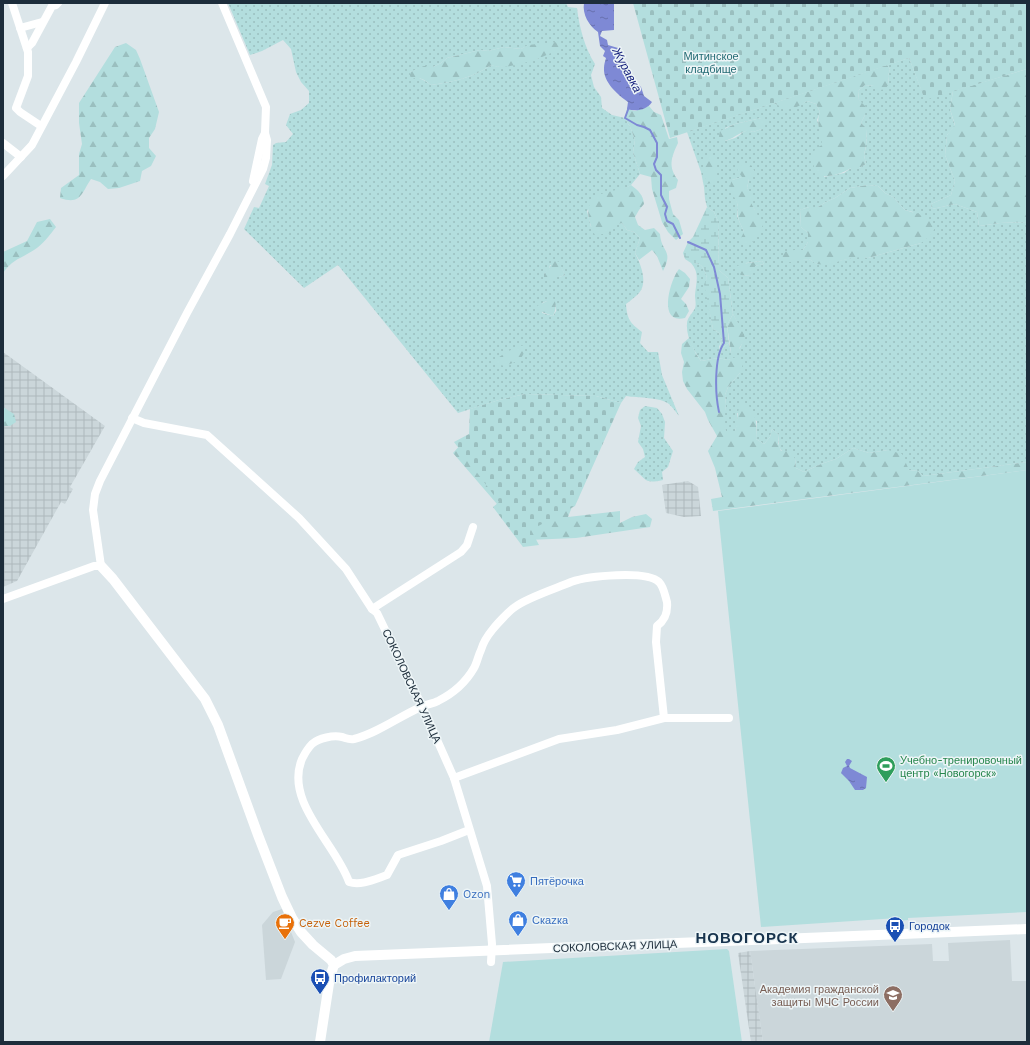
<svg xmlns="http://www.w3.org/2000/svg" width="1030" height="1045" viewBox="0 0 1030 1045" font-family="'Work Sans',sans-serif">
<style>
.built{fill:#cbd6da}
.industrial{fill:url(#industrial-grid)}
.grass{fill:url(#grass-dots);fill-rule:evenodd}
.forest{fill:url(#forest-firs)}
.wetland{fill:url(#wetland-marsh)}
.cemetery{fill:url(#cemetery-stones)}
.pitch{fill:#b3dede}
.water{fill:url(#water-ripples)}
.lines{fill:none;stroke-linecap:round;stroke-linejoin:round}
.stream{stroke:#7e89d5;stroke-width:2}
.minor{stroke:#fff;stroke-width:8}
.tertiary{stroke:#fff;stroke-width:10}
.labels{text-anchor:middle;stroke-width:3;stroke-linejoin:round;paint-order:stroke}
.park-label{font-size:11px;fill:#246b74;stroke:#edf5f7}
.street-label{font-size:11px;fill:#1d2d3b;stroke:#edf5f7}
.leisure-label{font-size:11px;fill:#27864d;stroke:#edf5f7;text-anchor:start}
.shop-label{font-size:11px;fill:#366cbe;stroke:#edf5f7;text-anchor:start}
.food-label{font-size:11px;fill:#c56008;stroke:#edf5f7;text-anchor:start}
.transit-label{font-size:11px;fill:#164399;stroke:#edf5f7;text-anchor:start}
.education-label{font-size:11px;fill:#785e54;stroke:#edf5f7;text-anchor:end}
.water-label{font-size:12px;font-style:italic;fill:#131e7b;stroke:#edf5f7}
.district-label{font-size:15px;font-weight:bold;letter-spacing:1px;fill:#18344e;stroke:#edf5f7}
</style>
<defs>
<pattern id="industrial-grid" width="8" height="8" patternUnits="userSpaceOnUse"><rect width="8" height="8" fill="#cbd6da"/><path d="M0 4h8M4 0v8" fill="none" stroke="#aeb8bc"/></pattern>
<pattern id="grass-dots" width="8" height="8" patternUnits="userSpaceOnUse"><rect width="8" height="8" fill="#b3dede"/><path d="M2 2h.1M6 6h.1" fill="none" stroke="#9abfbf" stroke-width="1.8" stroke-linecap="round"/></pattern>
<pattern id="forest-firs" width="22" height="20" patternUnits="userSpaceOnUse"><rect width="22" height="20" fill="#b3dede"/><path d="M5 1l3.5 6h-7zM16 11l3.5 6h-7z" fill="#9abfbf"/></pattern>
<pattern id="wetland-marsh" width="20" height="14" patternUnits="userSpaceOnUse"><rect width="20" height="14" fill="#b3dede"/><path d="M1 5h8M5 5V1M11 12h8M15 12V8" fill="none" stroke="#9abfbf"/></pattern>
<pattern id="cemetery-stones" width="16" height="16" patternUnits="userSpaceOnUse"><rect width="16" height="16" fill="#b3dede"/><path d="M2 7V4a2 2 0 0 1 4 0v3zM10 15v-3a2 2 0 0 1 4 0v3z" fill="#9abfbf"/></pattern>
<pattern id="water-ripples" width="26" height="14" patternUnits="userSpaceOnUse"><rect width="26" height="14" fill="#7e89d5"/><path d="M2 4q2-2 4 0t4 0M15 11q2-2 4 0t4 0" fill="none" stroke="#6770ae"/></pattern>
</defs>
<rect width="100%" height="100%" fill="#dce6ea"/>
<g class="built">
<polygon points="282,909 295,942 281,979 266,980 262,925 273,912"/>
<polygon points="1010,940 1012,981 1027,981 1027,1042 763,1042 750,951 932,944 933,961 949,961 948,943"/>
</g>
<g class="industrial">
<polygon points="3,352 105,426 70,487 73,489 65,504 61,502 17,581 3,587"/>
<polygon points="688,481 698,487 701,516 684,517 666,513 662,485"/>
<polygon points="750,951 763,1042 751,1042 738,953"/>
</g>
<g class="grass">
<path d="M 228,3 L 566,3 L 568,7 L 577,8 C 579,26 585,49 595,64 L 591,75 L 594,87 L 601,97 L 602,108 L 612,115 L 625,118 L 631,129 L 635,140 L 633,152 L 640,174 L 631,185 L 624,189 L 603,194 L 587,211 L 591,227 L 622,223 L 627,230 L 634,232 L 640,238 L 635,253 C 640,263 646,277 642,288 C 640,294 631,300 626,304 C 627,319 630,323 642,332 L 640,343 L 648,352 L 658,352 L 662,375 L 679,416 C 676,412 673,408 669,404 C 660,397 638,398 626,396 L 621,403 L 596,396 L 525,394 L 499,400 L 458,413 L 338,265 L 304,288 L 244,229 L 254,207 L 259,208 L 269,186 L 265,184 L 272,165 L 273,145 L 276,143 L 286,142 L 293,134 L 286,125 L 290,114 L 301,110 L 309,103 L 309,91 L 301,82 L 296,72 L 291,49 L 283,40 L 262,51 L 250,55 ZM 529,45 L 539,58 L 499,67 L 491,65 C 473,78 452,82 431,85 C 424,79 416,78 410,72 L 424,67 L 433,67 L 441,63 L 447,58 L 480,50 L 488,51 L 504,47 L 521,49 ZM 550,265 L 561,267 L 565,275 L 559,277 L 544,274 L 549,270 ZM 547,301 L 556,305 L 556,311 L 553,316 L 542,313 L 542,303 Z"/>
<path d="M 909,58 L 925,99 L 953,91 L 950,109 L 955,126 L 947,135 L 945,155 L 955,181 L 951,195 L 931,204 L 932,209 L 955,204 L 977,212 L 979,226 L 1000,223 L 1027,222 L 1027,462 L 923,476 L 918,471 L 909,470 L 888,450 L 869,453 L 853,448 L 836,459 L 821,464 L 804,472 L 796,468 L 795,459 C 782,452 777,451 779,435 L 772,429 L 770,437 L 764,444 L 756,439 L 757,421 L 737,413 L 738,422 L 735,431 L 726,432 L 723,422 L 726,405 L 725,395 L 728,387 L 740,373 L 736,358 L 728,360 L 718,358 L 701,361 C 694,351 686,337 687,324 C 687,318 691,315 694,310 C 697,306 695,300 695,295 C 696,283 700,273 691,263 C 702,262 704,268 707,278 L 705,284 L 713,329 L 719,333 L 722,339 L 719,347 L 720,355 L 724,347 L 729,343 L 731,353 L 740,348 L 744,339 L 741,330 L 733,314 L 728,278 L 719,270 L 718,221 L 714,212 L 707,207 L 705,199 L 704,187 L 701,172 L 687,132 L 774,103 C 785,109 797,108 807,101 L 816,104 L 820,112 L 817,120 L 822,136 L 824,177 L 844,173 L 851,168 L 859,168 L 866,164 L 864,155 L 866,147 L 867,130 L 861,123 L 865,115 L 859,100 L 858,91 L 865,85 L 874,86 L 889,85 L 888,76 L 890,69 L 887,65 ZM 761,118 L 762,129 L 753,132 C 744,128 742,134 735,138 C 732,139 728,140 725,141 L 725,128 L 735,124 ZM 742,177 L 749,179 L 747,188 L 751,195 L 750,203 L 755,210 L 744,232 L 737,216 L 738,207 L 732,180 ZM 868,185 L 878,186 L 885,193 L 893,197 L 905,210 L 913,212 L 921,243 L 868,258 L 860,256 L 825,264 L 817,264 L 809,259 L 800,260 L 794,250 L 803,250 L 808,242 L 808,233 L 801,227 L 800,210 L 809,207 L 818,207 L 826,202 L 835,198 L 850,188 ZM 762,261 L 764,264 L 754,266 L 751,276 L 741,275 L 746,263 Z"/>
<path d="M 645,406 L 657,408 L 662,414 L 665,422 L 664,438 L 673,451 L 668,467 L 662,472 L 663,480 C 644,484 647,480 634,469 L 638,462 L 645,457 L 643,449 L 638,442 L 641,426 L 638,418 L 640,410 Z"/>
</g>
<g class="forest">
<path d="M 558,42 L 561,47 C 548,57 516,67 500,67 C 497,67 494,66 491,65 C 473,78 452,82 431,85 C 425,80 419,76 412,79 L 410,76 L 410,72 L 424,66 L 433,67 L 441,63 L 447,58 L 480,50 L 488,51 L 504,47 L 521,49 L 528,45 Z"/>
<path d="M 126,43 L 136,50 L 140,59 L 159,112 L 155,129 L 149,138 L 149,148 L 156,156 L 151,166 L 142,171 L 140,181 L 119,188 L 108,189 L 100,182 L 91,179 C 81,194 81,205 60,198 L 61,188 L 79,175 L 79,154 L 82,144 L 79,123 L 79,103 L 115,47 Z"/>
<path d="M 887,65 L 890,69 L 888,76 L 889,85 L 882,90 L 874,86 L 865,85 L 858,91 L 859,100 L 865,106 L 865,115 L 861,123 L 867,129 L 866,146 L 864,155 L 866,164 L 859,168 L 851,168 C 840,175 829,177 816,176 L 812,158 L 815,149 L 822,145 C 822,131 815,125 820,112 L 816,104 L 807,101 C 794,110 788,111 774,103 Z"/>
<polygon points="1027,69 1027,222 1000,223 979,226 977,212 955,204 932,209 931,204 951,195 955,181 945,155 947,135 955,125 950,109 953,91"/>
<path d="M 649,106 L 654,112 L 661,115 L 669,139 L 677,137 L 678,143 C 671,158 668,167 678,180 L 676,188 L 669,191 L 669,199 L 673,214 L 679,220 L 683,234 L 676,240 L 668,232 L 662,222 L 652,189 L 651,177 L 640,174 L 633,152 L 635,140 L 631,129 L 625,118 L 627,109 L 635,111 Z"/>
<path d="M 761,118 L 766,124 L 762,129 L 753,132 C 741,127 734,142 720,141 L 719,136 L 720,131 L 735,124 Z"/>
<polygon points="714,156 717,165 715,182 707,184 704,175 703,158"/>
<path d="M 743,163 L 751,165 L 755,172 L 749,179 L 747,188 L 752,195 L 751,203 L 763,225 L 754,241 L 747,245 L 740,240 L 744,232 C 742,227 739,222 738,217 C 737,214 738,210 738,207 C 737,196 726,192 732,180 L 742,177 L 737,170 Z"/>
<path d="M 631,185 C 639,191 643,195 644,204 L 639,210 L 635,217 L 638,225 L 645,230 L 654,228 L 660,234 C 661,252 674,250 663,271 L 657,256 L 652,250 L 639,260 L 635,253 L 640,238 L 634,232 L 627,230 L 622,223 L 614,225 L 611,233 L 595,235 C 587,219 582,200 604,193 C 613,190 622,190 631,185 Z"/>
<path d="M 868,185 L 878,186 L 885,193 L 893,197 L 905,210 L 922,215 L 930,220 L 935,225 C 934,234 928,238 921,243 L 868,258 C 850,254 832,267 817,264 C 814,263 811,260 809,259 L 790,262 L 781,260 L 784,252 L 794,250 L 803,250 L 808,242 L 808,233 L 801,227 L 800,210 L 809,207 L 818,207 L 826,202 L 835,198 L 850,188 Z"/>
<path d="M 50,219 L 56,227 C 50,235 42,245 34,250 C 20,259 13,259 3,273 L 3,252 L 27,241 L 37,222 Z"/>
<polygon points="554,260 559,262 565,275 559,277 554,277 549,281 544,280 544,274 548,270"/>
<polygon points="762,261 764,264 755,266 754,271 751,276 741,275 737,272 736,267 741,264"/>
<path d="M 679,269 L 685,273 L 690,279 L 689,287 L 681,299 L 686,304 L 689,311 L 685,318 C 657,325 670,280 679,269 Z"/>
<path d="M 551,296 C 557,302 557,308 553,316 L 539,311 L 537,306 L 547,301 Z"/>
<polygon points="733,314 744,334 745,339 737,352 731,353 727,325"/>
<path d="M 689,338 L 696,354 L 701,361 L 718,358 L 728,360 L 736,357 L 743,364 L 740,373 L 728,387 L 725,395 L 726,405 L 724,422 L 726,431 L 735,431 C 738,422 737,413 740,404 L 749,406 C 757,417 757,426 756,439 L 764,444 L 770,437 L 772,429 L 779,435 L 778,443 L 781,451 L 791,451 L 795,459 L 796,468 L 804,472 L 821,464 L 836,459 L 853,448 L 869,453 L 888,450 L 902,454 L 909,470 L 918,471 L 923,476 L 1027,462 L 1027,470 L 713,511 L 711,499 L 722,497 L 715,468 L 708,451 L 717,436 L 708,420 L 705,412 L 687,389 L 683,381 L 682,372 L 684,362 L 681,353 L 682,344 Z"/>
<path d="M 525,345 L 524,353 L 520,360 L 505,366 L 496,364 L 495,360 C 504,353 515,347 525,345 Z"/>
<polygon points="3,407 14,414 16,422 10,426 3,426"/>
<polygon points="473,431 578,492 568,517 620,511 620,523 632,517 646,514 652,519 650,527 576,538 528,540 453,453"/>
</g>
<path class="wetland" d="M 707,207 L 714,212 L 718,221 L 719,270 L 728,278 L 733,314 L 727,325 L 729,343 L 724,347 L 720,356 L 718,354 L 722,339 L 719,333 L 713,329 L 704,284 L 707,278 C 704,268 702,262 691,263 L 685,259 L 683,253 L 688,242 L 693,237 Z"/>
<g class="cemetery">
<polygon points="633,3 1027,3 1027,69 925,100 909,58 670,138"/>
<polygon points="525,394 596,396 621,403 575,506 531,530 539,545 523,547 493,507 499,502 454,442 469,434 470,409 499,400"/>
</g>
<g class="pitch">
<polygon points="1027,470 1027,912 908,918 908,920 899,921 898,918 761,927 718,511"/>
<polygon points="727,949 729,951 742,1042 489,1042 503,962"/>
</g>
<g class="water">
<path d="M 584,3 L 614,3 L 614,30 L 602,31 L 600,36 L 607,40 L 608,45 L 618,48 L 623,64 L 627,68 L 631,78 L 641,87 L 644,96 L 652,102 C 647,110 636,112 627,109 L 628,102 C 618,95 603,82 604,68 C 604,65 605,61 606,58 L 603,56 L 605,51 L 600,46 L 598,32 C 589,26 582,14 584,3 Z"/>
<polygon points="847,759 849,759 852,761 849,766 850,768 867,777 866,788 863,790 855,790 849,781 841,773 843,768 847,766 845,762"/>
</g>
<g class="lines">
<g class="stream">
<polyline points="629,107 625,118 637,125 644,127 650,130 657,143 657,157 654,164 656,170 661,175 661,195 667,207 665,214 667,221 673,224 680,238"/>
<path d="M 688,242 L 706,250 L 714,267 L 720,294 L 724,343 C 714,357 715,394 719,412"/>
</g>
<g class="minor">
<polyline points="12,3 28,52 28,76 16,108 20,112 41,126"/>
<polyline points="20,28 42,22"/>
<polyline points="27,48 32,43 52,6 56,5 58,3"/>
<polyline points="3,143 21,157"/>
<polyline points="3,176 32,145 76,62 105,3"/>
<polyline points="253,181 262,139 265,133"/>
<polyline points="132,418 144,423 207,435 299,518 346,569 372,609 377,613 422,706 454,778 487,886 492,944 491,962"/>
<polyline points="3,599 94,566 101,566 93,510 95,494 100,481 187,313 230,234 263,169 266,158 267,140 265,133 266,107 222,3"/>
<polyline points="372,609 461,552 467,545 473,527"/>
<polyline points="454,778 559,739 617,730 664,718 729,718"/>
<path d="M 469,830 L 441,841 L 398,855 L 387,875 C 375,879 361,886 349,882 C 336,844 284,802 302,759 C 304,755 309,747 312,744 C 319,738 333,735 342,737 C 346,738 349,740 354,739 C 378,733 398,717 421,707 C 426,704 433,704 438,701 C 452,694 466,682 474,668 C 477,663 478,656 481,650 C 483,643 488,635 493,629 C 497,624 509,611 515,607 C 526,598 557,588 571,582 C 588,576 646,570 659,582 C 664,587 665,596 667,602 C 668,613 665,620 657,626 L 656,642 L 664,718"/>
</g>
<g class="tertiary">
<polyline points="101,566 113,579 205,699 218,725 258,835 282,897 292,918 301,932 313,945 331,960 334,965 330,977 320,1042"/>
<polyline points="334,965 344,959 355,956 1027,929"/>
</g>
</g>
<defs>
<symbol id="stadium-pin" viewBox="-11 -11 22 30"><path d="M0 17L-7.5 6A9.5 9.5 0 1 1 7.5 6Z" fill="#2e9e5b" stroke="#edf5f7"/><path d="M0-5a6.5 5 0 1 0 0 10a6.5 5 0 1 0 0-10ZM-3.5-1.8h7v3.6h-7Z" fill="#fff"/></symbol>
<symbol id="supermarket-pin" viewBox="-11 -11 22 30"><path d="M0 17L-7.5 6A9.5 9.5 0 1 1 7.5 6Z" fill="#3f7fe0" stroke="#edf5f7"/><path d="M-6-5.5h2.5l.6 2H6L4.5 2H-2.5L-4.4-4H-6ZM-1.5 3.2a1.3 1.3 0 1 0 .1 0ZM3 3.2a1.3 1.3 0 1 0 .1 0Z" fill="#fff"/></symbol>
<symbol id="shop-pin" viewBox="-11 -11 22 30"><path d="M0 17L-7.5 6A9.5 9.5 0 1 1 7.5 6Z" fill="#3f7fe0" stroke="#edf5f7"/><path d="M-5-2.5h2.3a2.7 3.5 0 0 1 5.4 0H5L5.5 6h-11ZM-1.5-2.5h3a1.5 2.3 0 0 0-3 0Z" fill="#fff"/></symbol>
<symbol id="cafe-pin" viewBox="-11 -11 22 30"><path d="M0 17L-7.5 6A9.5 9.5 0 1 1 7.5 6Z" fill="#e8710a" stroke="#edf5f7"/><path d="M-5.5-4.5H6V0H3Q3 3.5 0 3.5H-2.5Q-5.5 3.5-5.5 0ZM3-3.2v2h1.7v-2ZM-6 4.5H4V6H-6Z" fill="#fff"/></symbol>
<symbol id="bus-pin" viewBox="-11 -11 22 30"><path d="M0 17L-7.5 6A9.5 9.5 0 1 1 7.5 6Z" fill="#1a4fb4" stroke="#edf5f7"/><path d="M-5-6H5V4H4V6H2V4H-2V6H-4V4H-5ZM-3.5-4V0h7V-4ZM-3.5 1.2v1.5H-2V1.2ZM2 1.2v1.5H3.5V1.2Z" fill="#fff"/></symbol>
<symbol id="university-pin" viewBox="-11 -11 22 30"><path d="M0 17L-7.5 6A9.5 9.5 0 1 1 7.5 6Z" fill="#8d6e63" stroke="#edf5f7"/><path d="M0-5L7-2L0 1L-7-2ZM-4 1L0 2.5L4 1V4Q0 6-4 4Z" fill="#fff"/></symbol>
</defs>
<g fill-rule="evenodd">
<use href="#stadium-pin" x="875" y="755" width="22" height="30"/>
<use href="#supermarket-pin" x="505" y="870" width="22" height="30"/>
<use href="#shop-pin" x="438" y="883" width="22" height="30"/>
<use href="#shop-pin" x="507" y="909" width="22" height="30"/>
<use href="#cafe-pin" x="274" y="912" width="22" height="30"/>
<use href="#bus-pin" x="884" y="915" width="22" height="30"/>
<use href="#bus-pin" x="309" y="967" width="22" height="30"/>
<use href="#university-pin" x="882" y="984" width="22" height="30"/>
</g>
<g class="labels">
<g class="park-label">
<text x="711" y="60">Митинское<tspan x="711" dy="13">кладбище</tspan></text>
</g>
<g class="street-label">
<text transform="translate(412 686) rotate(65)" y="4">СОКОЛОВСКАЯ УЛИЦА</text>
<text transform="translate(615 946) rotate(-2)" y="4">СОКОЛОВСКАЯ УЛИЦА</text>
</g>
<g class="leisure-label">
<text x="900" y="764">Учебно-тренировочный<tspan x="900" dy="13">центр «Новогорск»</tspan></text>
</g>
<g class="shop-label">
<text x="530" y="885">Пятёрочка</text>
<text x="463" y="898">Ozon</text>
<text x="532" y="924">Скаzка</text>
</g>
<g class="food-label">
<text x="299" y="927">Cezve Coffee</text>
</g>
<g class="transit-label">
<text x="909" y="930">Городок</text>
<text x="334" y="982">Профилакторий</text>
</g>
<g class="education-label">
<text x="879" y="993">Академия гражданской<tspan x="879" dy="13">защиты МЧС России</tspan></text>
</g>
<g class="water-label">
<text transform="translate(627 70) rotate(62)" y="4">Журавка</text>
</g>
<g class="district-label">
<text x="747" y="943">НОВОГОРСК</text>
</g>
</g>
<rect width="1030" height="1045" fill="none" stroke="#1d2d3b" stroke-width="8"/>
</svg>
